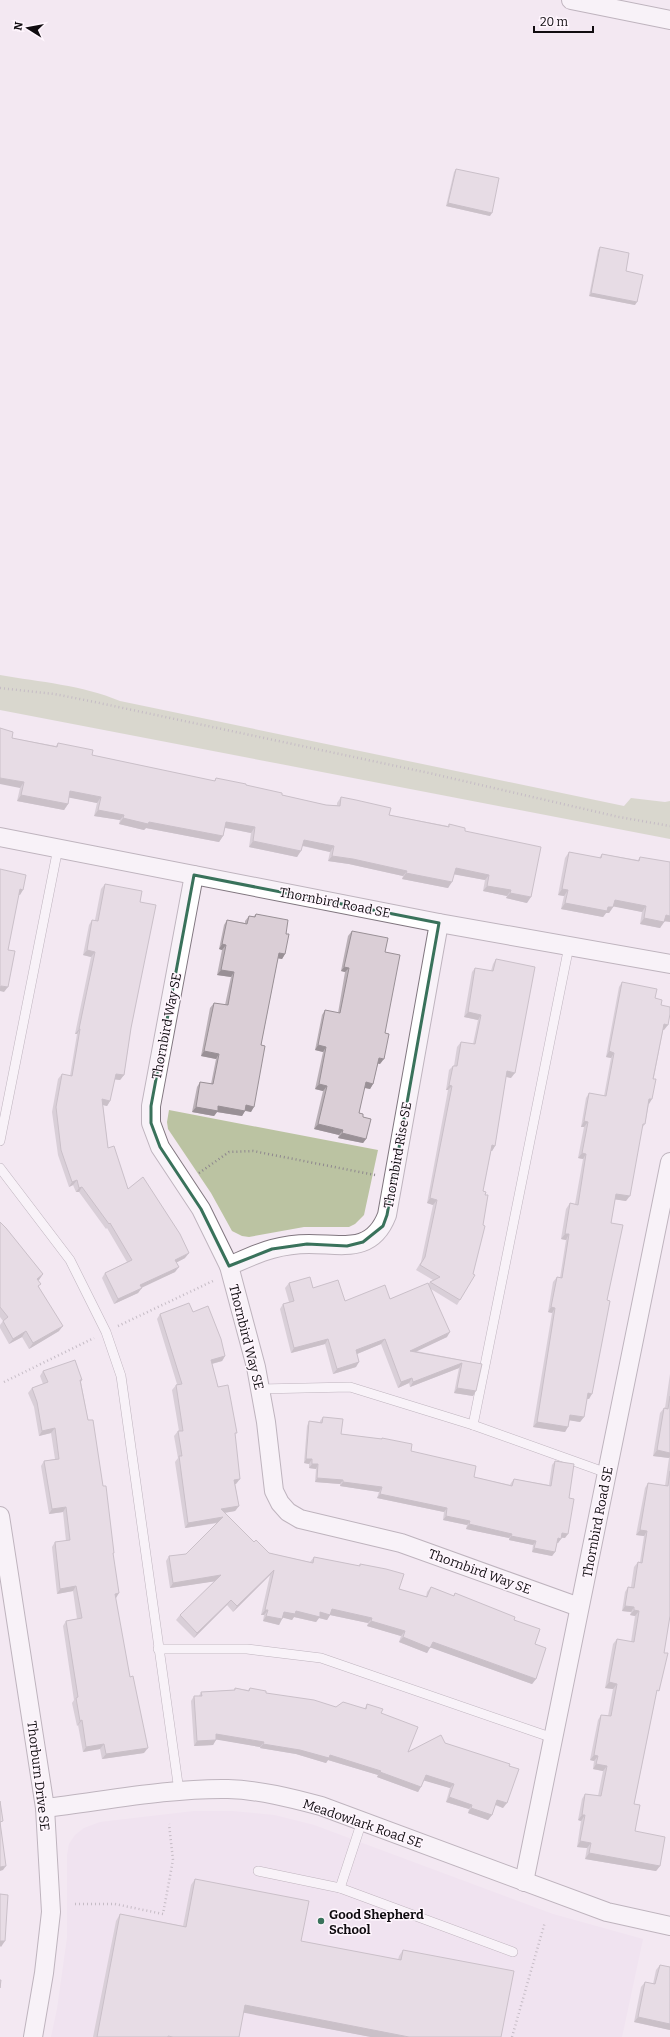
<svg xmlns="http://www.w3.org/2000/svg" width="670" height="2037" viewBox="0 0 670 2037" font-family="Bitter,serif">
<style>
.built{fill:#eedded}
.green{fill:#bbc3a2}
.lines{fill:none;stroke-linecap:round;stroke-linejoin:round}
.lane-casing{stroke:#80767f;stroke-width:10}
.street-casing{stroke:#80767f;stroke-width:20}
.path{stroke:#8e878e;stroke-width:2.5;stroke-dasharray:1 3;stroke-linecap:butt}
.lane{stroke:#fff;stroke-width:9}
.street{stroke:#fff;stroke-width:18}
.wall{fill:#bbb1b8}
.shaded-wall{fill:#999096}
.building{fill:#daced6;stroke:#999096}
.marked{fill:none;stroke:#39725b;stroke-width:3;stroke-linejoin:round}
.poi-dot{fill:#39725b;stroke:#fff6fe;stroke-width:1.5}
.labels{text-anchor:middle;stroke-width:3;stroke-linejoin:round;paint-order:stroke}
.street-label{font-size:13px;fill:#100c10;stroke:#fff6fe}
.poi-label{font-size:13px;font-weight:bold;fill:#100c10;stroke:#fff6fe;text-anchor:start}
</style>
<rect width="100%" height="100%" fill="#f3e8f2"/>
<polygon class="built" points="194,1811 232,1811 274,1815 314,1825 553,1914 643,1939 622,2037 51,2037 57,2009 67,1938 67,1855 69,1844 75,1835 84,1828 100,1822"/>
<g class="green">
<path d="M 0,675 C 40,682 82,685 120,701 L 624,806 L 631,798 L 665,802 L 670,801 L 670,839 L 0,710 Z"/>
<polygon points="169,1110 378,1150 364,1215 355,1224 349,1227 304,1227 249,1237 242,1236 232,1231 211,1193 168,1129 167,1122"/>
</g>
<g class="lines">
<defs>
<g id="lane">
<polyline points="0,1141 58,848"/>
<polyline points="0,1168 70,1260 106,1332 121,1376 179,1791"/>
<polyline points="260,1389 350,1387 473,1425 607,1473"/>
<polyline points="473,1425 569,946"/>
<polyline points="158,1649 247,1649 321,1658 553,1738"/>
<polyline points="258,1871 340,1888 513,1952"/>
<polyline points="340,1888 362,1821"/>
</g>
<g id="street">
<polyline points="571,0 670,20"/>
<polyline points="0,837 439,923 670,964"/>
<polyline points="194,875 151,1106 151,1123 160,1147 201,1209 229,1266 256,1367 266,1422 274,1491 280,1503 288,1512 300,1519 401,1543 579,1607"/>
<path d="M 229,1266 C 243,1260 257,1253 272,1249 C 283,1246 297,1244 309,1244 C 342,1244 372,1254 387,1215 L 439,923"/>
<polyline points="0,1516 45,1808 51,1912 44,1973 33,2037"/>
<path d="M 45,1808 C 104,1801 169,1788 228,1789 C 260,1790 291,1798 321,1806 L 607,1912 L 670,1926"/>
<polyline points="524,1882 670,1162"/>
</g>
</defs>
<use href="#lane" class="lane-casing"/>
<use href="#street" class="street-casing"/>
<g class="path">
<polyline points="0,688 54,694 90,701 429,773 619,817 670,826"/>
<polyline points="199,1173 229,1152 253,1151 375,1175"/>
<polyline points="118,1326 215,1280"/>
<polyline points="4,1382 94,1338"/>
<polyline points="75,1904 115,1904 163,1914 173,1860 169,1824"/>
<polyline points="512,2037 545,1922"/>
</g>
<use href="#lane" class="lane"/>
<use href="#street" class="street"/>
</g>
<g class="wall">
<polygon points="456,169 490,216 446,206 454,172"/>
<polygon points="600,247 626,271 635,305 589,296 598,250"/>
<polygon points="12,738 56,746 58,743 92,755 214,781 216,778 282,795 326,805 337,805 337,803 341,797 389,815 448,826 449,824 465,831 527,903 506,898 507,896 483,891 485,880 454,874 448,888 402,879 403,876 349,864 328,861 330,852 302,846 297,857 249,847 251,833 225,828 223,836 219,842 146,828 144,830 119,824 120,820 94,816 97,803 69,797 68,804 64,810 17,801 20,788"/>
<polygon points="569,852 599,858 602,854 638,860 640,857 665,921 660,928 640,924 642,912 614,906 609,913 606,913 603,917 561,909 564,896 558,895 565,858"/>
<polygon points="105,884 140,902 131,1028 124,1075 120,1080 114,1079 110,1101 107,1106 103,1105 108,1148 128,1189 185,1258 177,1262 175,1272 141,1287 138,1293 114,1304 102,1278 105,1273 127,1262 107,1228 106,1229 79,1192 76,1192 73,1185 69,1187 58,1155 52,1112 58,1079 62,1074 70,1076 77,1034 75,1034 91,957 83,955 89,925 92,920 95,920 101,889"/>
<polygon points="256,914 286,934 285,954 282,959 278,958 261,1045 251,1112 245,1111 242,1116 217,1112 214,1116 192,1112 197,1087 200,1082 211,1084 216,1059 201,1056 210,1008 214,1003 225,1005 231,977 217,975 222,950 219,949 224,925 227,920 245,923 245,921 249,916 253,917"/>
<polygon points="352,931 385,952 385,1033 380,1064 378,1063 373,1084 370,1089 364,1088 359,1113 363,1117 366,1139 363,1143 338,1138 339,1135 314,1129 323,1091 315,1089 323,1052 315,1050 322,1015 325,1010 338,1013 345,972 341,971 348,936"/>
<polygon points="496,959 511,1078 506,1077 495,1146 492,1151 491,1151 460,1300 457,1305 431,1289 447,1337 416,1351 482,1364 473,1396 454,1393 459,1368 410,1387 409,1383 398,1388 381,1344 357,1354 356,1367 333,1374 325,1344 291,1353 280,1309 283,1304 289,1302 285,1288 289,1283 313,1288 345,1301 390,1299 428,1284 430,1282 433,1280 416,1270 421,1262 433,1205 427,1203 448,1090 446,1090 449,1070 453,1066 454,1066 457,1047 461,1042 473,1044 478,1020 464,1017 472,972 475,968 491,971 493,964"/>
<polygon points="622,982 655,998 661,1005 664,1030 663,1030 645,1124 642,1128 626,1201 615,1199 611,1223 607,1300 589,1399 587,1399 584,1417 580,1422 570,1420 565,1432 533,1427 552,1313 548,1312 553,1282 557,1277 560,1278 566,1240 561,1239 566,1209 570,1203 575,1204 583,1159 578,1158 584,1127 581,1127 586,1098 589,1093 604,1096 611,1058 606,1057 619,987"/>
<polygon points="0,1222 43,1274 38,1281 39,1287 59,1331 29,1349 22,1337 9,1344 0,1328 0,1325 3,1321 0,1317"/>
<polygon points="193,1312 225,1356 222,1361 212,1364 218,1387 235,1436 236,1484 235,1484 239,1506 235,1511 224,1513 254,1542 269,1553 310,1562 314,1557 359,1566 360,1564 399,1589 426,1597 427,1592 431,1587 453,1596 455,1593 514,1620 535,1644 536,1679 532,1684 430,1647 427,1653 399,1642 401,1636 367,1626 368,1623 330,1615 327,1620 319,1618 316,1622 294,1617 292,1620 283,1617 279,1625 263,1621 264,1615 261,1615 270,1575 233,1612 227,1605 194,1638 176,1620 180,1615 215,1581 170,1588 166,1561 169,1556 186,1554 218,1523 185,1528 175,1462 178,1458 174,1436 178,1431 179,1431 172,1390 177,1384 157,1319 160,1314"/>
<polygon points="43,1371 82,1380 81,1382 113,1555 115,1598 144,1753 102,1759 100,1749 83,1752 78,1725 77,1726 72,1703 74,1700 63,1626 66,1621 77,1619 73,1591 57,1594 52,1547 55,1542 66,1541 63,1512 49,1514 41,1466 44,1461 55,1459 51,1433 39,1436 34,1407 28,1393 32,1388 43,1384 40,1376"/>
<polygon points="670,1374 670,1619 669,1620 656,1695 634,1804 635,1831 660,1866 656,1871 585,1859 587,1848 577,1847 581,1821 578,1820 582,1799 585,1794 598,1796 603,1771 593,1769 594,1761 590,1760 598,1720 601,1715 608,1716 613,1689 605,1688 613,1644 617,1639 631,1642 635,1616 630,1615 631,1612 622,1611 625,1592 628,1587 631,1587 634,1567 638,1562 640,1562 644,1536 636,1535 645,1488 648,1483 665,1486 669,1458 653,1456 660,1413 664,1408 665,1408"/>
<polygon points="323,1417 341,1434 381,1439 382,1438 411,1451 474,1477 510,1485 511,1483 514,1479 549,1485 552,1465 555,1461 569,1498 565,1538 561,1538 558,1543 557,1543 555,1552 552,1556 532,1552 533,1545 509,1540 509,1538 466,1529 467,1525 443,1520 444,1512 377,1498 379,1492 340,1486 340,1484 315,1482 316,1469 309,1468 309,1464 304,1463 307,1426 309,1421 320,1422 320,1421"/>
<polygon points="235,1688 248,1690 250,1688 266,1693 336,1707 365,1708 367,1704 381,1713 408,1752 445,1743 509,1766 503,1808 495,1805 492,1815 488,1820 468,1813 469,1809 446,1802 450,1788 424,1780 418,1792 377,1777 378,1775 328,1760 326,1763 296,1754 260,1748 260,1747 216,1739 213,1745 194,1746 191,1701 194,1696 199,1696 201,1692 234,1690"/>
<polygon points="195,1879 301,1941 398,1960 399,1956 403,1950 501,2037 371,2037 243,2012 239,2037 93,2037 116,1921 120,1914 183,1926 191,1885"/>
<polygon points="660,1965 670,1967 670,2030 634,2022 641,1987 645,1982 653,1984 656,1970"/>
</g>
<g class="shaded-wall">
<polygon points="448,203 492,213 490,216 446,206"/>
<polygon points="591,293 637,302 635,305 589,296"/>
<polygon points="0,778 24,782 20,788 0,784"/>
<polygon points="70,791 101,797 97,803 66,797"/>
<polygon points="21,795 68,804 64,810 17,801"/>
<polygon points="98,810 124,815 120,820 94,816"/>
<polygon points="123,818 149,822 223,836 219,842 146,828 144,830 119,824"/>
<polygon points="226,822 255,827 251,833 222,827"/>
<polygon points="304,840 334,846 330,852 300,845"/>
<polygon points="253,841 301,851 297,857 249,847"/>
<polygon points="332,856 353,859 407,871 403,876 349,864 328,861"/>
<polygon points="456,868 489,875 485,880 452,874"/>
<polygon points="406,873 452,882 448,888 402,879"/>
<polygon points="487,886 511,890 507,896 483,891"/>
<polygon points="20,889 23,890 20,895 16,894"/>
<polygon points="562,889 568,890 564,896 558,895"/>
<polygon points="510,893 531,897 527,903 506,898"/>
<polygon points="615,900 646,906 642,912 611,906"/>
<polygon points="565,903 608,907 613,907 609,913 606,913 603,917 561,909"/>
<polygon points="666,915 670,916 670,922 662,921"/>
<polygon points="644,918 664,922 660,928 640,924"/>
<polygon points="222,944 226,945 222,950 219,949"/>
<polygon points="87,950 95,952 91,957 83,955"/>
<polygon points="279,953 285,954 282,959 276,958"/>
<polygon points="344,967 349,968 345,972 341,971"/>
<polygon points="221,970 234,972 231,977 217,975"/>
<polygon points="0,986 1,986 8,987 4,992 0,991"/>
<polygon points="468,1012 481,1015 478,1020 464,1017"/>
<polygon points="664,1024 668,1025 664,1030 660,1029"/>
<polygon points="79,1029 80,1029 77,1034 75,1034"/>
<polygon points="318,1045 326,1047 323,1052 315,1050"/>
<polygon points="204,1051 219,1054 216,1059 201,1056"/>
<polygon points="609,1051 614,1053 611,1058 606,1057"/>
<polygon points="379,1058 384,1059 380,1064 375,1063"/>
<polygon points="507,1071 515,1073 511,1078 503,1076"/>
<polygon points="116,1074 124,1075 120,1080 112,1079"/>
<polygon points="366,1082 373,1084 370,1089 362,1087"/>
<polygon points="319,1084 327,1086 323,1091 315,1089"/>
<polygon points="449,1085 452,1086 448,1090 446,1090"/>
<polygon points="102,1099 110,1101 107,1106 99,1104"/>
<polygon points="649,1099 652,1099 649,1104 646,1104"/>
<polygon points="246,1105 254,1107 251,1112 243,1110"/>
<polygon points="218,1106 245,1111 242,1116 217,1112 214,1116 192,1112 196,1107"/>
<polygon points="584,1121 588,1122 584,1127 581,1127"/>
<polygon points="318,1124 343,1130 339,1135 314,1129"/>
<polygon points="342,1133 366,1139 363,1143 338,1138"/>
<polygon points="492,1145 495,1146 492,1151 488,1150"/>
<polygon points="582,1153 586,1154 583,1159 578,1158"/>
<polygon points="77,1180 73,1185 69,1187 72,1182"/>
<polygon points="82,1187 79,1192 76,1192 79,1188"/>
<polygon points="616,1194 630,1196 626,1201 612,1199"/>
<polygon points="430,1198 437,1200 433,1205 427,1203"/>
<polygon points="565,1234 569,1234 566,1240 561,1239"/>
<polygon points="189,1253 185,1258 172,1265 175,1260"/>
<polygon points="179,1267 175,1272 137,1290 140,1285"/>
<polygon points="43,1274 39,1280 33,1285 37,1279"/>
<polygon points="142,1288 138,1293 114,1304 118,1299"/>
<polygon points="551,1307 555,1308 552,1313 548,1312"/>
<polygon points="63,1326 59,1331 29,1349 33,1343"/>
<polygon points="26,1331 22,1337 9,1344 13,1339"/>
<polygon points="450,1332 447,1337 407,1356 410,1351"/>
<polygon points="328,1339 325,1344 291,1353 294,1348"/>
<polygon points="385,1339 381,1344 352,1356 356,1350"/>
<polygon points="225,1356 222,1361 207,1365 211,1360"/>
<polygon points="359,1362 356,1367 333,1374 337,1369"/>
<polygon points="462,1363 459,1368 410,1387 413,1382"/>
<polygon points="412,1378 409,1383 398,1388 401,1382"/>
<polygon points="457,1388 476,1391 473,1396 454,1393"/>
<polygon points="588,1393 592,1394 589,1399 584,1398"/>
<polygon points="570,1415 584,1417 580,1422 567,1420"/>
<polygon points="537,1422 568,1427 565,1432 533,1427"/>
<polygon points="55,1428 51,1433 39,1436 42,1431"/>
<polygon points="657,1450 670,1453 670,1457 669,1458 653,1456"/>
<polygon points="306,1459 312,1459 309,1464 304,1463"/>
<polygon points="312,1464 318,1464 316,1469 309,1468"/>
<polygon points="317,1478 343,1480 340,1484 315,1482"/>
<polygon points="240,1479 236,1484 231,1485 234,1480"/>
<polygon points="343,1482 382,1487 379,1492 340,1486"/>
<polygon points="380,1494 447,1508 444,1512 377,1498"/>
<polygon points="239,1506 235,1511 217,1514 221,1509"/>
<polygon points="66,1507 63,1512 49,1514 52,1509"/>
<polygon points="446,1516 470,1521 467,1525 443,1520"/>
<polygon points="223,1517 220,1522 185,1528 188,1523"/>
<polygon points="469,1524 512,1534 509,1538 466,1529"/>
<polygon points="640,1530 647,1531 644,1536 636,1535"/>
<polygon points="562,1533 568,1534 565,1538 559,1537"/>
<polygon points="511,1536 536,1541 533,1545 509,1540"/>
<polygon points="558,1538 561,1539 558,1543 555,1542"/>
<polygon points="534,1548 555,1552 552,1556 532,1552"/>
<polygon points="274,1570 270,1575 233,1612 237,1606"/>
<polygon points="221,1575 217,1581 170,1588 173,1583"/>
<polygon points="76,1586 73,1591 57,1594 60,1589"/>
<polygon points="119,1593 116,1598 111,1599 115,1594"/>
<polygon points="231,1600 227,1605 194,1638 197,1633"/>
<polygon points="625,1606 634,1607 631,1612 622,1611"/>
<polygon points="332,1609 372,1618 368,1623 330,1615 327,1620 319,1618 316,1622 294,1617 292,1620 280,1617 284,1612 296,1611 320,1612"/>
<polygon points="265,1610 268,1610 264,1615 261,1615"/>
<polygon points="634,1610 639,1611 635,1616 630,1615"/>
<polygon points="266,1616 282,1619 279,1625 263,1621"/>
<polygon points="371,1621 405,1631 401,1636 367,1626"/>
<polygon points="403,1637 430,1648 427,1653 399,1642"/>
<polygon points="433,1642 536,1679 532,1684 429,1647"/>
<polygon points="609,1682 617,1684 613,1689 605,1688"/>
<polygon points="82,1720 78,1725 77,1726 80,1721"/>
<polygon points="216,1734 264,1742 260,1747 213,1739"/>
<polygon points="216,1740 213,1745 194,1746 197,1741"/>
<polygon points="104,1744 100,1749 83,1752 86,1747"/>
<polygon points="263,1744 330,1755 381,1771 378,1775 328,1760 326,1763 296,1754 260,1748"/>
<polygon points="148,1748 144,1753 102,1759 106,1754"/>
<polygon points="594,1755 598,1756 594,1761 590,1760"/>
<polygon points="596,1764 607,1766 603,1771 593,1769"/>
<polygon points="380,1772 421,1787 418,1792 377,1777"/>
<polygon points="426,1775 454,1784 450,1788 422,1780"/>
<polygon points="449,1797 472,1805 469,1809 446,1802"/>
<polygon points="497,1800 507,1803 503,1808 494,1804"/>
<polygon points="471,1808 492,1815 488,1820 468,1813"/>
<polygon points="582,1815 585,1815 581,1821 578,1820"/>
<polygon points="580,1841 591,1843 587,1848 577,1847"/>
<polygon points="589,1853 660,1866 656,1871 585,1859"/>
<polygon points="6,1866 3,1870 0,1871 0,1867"/>
<polygon points="0,1941 5,1941 1,1947 0,1946"/>
<polygon points="245,2005 409,2037 371,2037 240,2012"/>
<polygon points="638,2017 670,2024 670,2030 634,2022"/>
</g>
<g class="building">
<polygon points="456,169 499,178 492,213 448,203"/>
<polygon points="600,247 629,253 626,271 643,275 637,302 591,293"/>
<polygon points="0,728 13,732 12,738 57,747 58,743 93,750 92,755 215,781 216,778 246,784 246,785 282,793 282,795 326,805 340,806 341,797 356,800 391,808 389,815 449,827 449,824 465,828 465,831 541,847 531,897 510,893 511,890 487,886 489,875 456,868 452,882 406,873 407,871 353,859 332,856 334,846 304,840 301,851 253,841 255,827 226,822 223,836 149,822 148,824 123,818 124,815 98,810 101,797 70,791 68,804 21,795 24,782 0,778"/>
<polygon points="569,852 601,858 602,854 639,861 640,857 670,862 670,916 666,915 664,922 644,918 646,906 615,900 613,907 608,907 607,911 565,903 568,890 562,889"/>
<polygon points="0,869 26,875 23,890 20,889 8,950 15,951 8,987 1,986 0,988"/>
<polygon points="105,884 142,891 140,902 156,905 131,1028 124,1075 116,1074 110,1101 102,1099 108,1148 114,1146 128,1189 143,1177 180,1234 189,1253 175,1260 179,1267 140,1285 142,1288 118,1299 105,1273 132,1260 110,1223 109,1224 82,1187 79,1188 77,1180 72,1182 61,1150 56,1107 62,1074 72,1076 80,1029 79,1029 95,952 87,950 92,920 98,921"/>
<polygon points="256,914 288,920 286,934 289,934 285,954 279,953 261,1045 265,1046 254,1107 246,1105 245,1111 218,1106 218,1111 196,1107 200,1082 213,1084 219,1054 204,1051 214,1003 228,1005 234,972 221,970 226,945 222,944 227,920 247,924 249,916 255,917"/>
<polygon points="352,931 388,938 385,952 400,955 385,1033 389,1034 384,1059 379,1058 373,1084 366,1082 359,1113 363,1114 363,1117 371,1119 366,1139 342,1133 343,1130 318,1124 327,1086 319,1084 326,1047 318,1045 325,1010 340,1013 349,968 344,967"/>
<polygon points="496,959 535,967 515,1073 507,1071 495,1146 492,1145 483,1191 486,1192 485,1195 488,1195 483,1225 485,1226 473,1274 475,1275 460,1300 430,1282 440,1277 420,1265 425,1257 437,1200 430,1198 452,1086 449,1085 453,1066 457,1066 461,1042 475,1044 481,1015 468,1012 475,968 493,971"/>
<polygon points="622,982 657,989 655,998 662,1000 661,1005 670,1007 670,1014 668,1025 664,1024 653,1079 656,1079 652,1099 649,1099 645,1124 643,1124 630,1196 616,1194 611,1223 623,1225 607,1300 610,1301 592,1394 588,1393 584,1417 570,1415 568,1427 537,1422 555,1308 551,1307 557,1277 562,1278 569,1234 565,1234 570,1203 578,1205 586,1154 582,1153 588,1122 584,1121 589,1093 606,1096 614,1053 609,1051"/>
<polygon points="0,1222 6,1228 43,1274 37,1279 41,1284 38,1286 63,1326 33,1343 26,1331 13,1339 3,1321 8,1317 0,1307"/>
<polygon points="310,1277 313,1288 338,1280 345,1301 385,1285 390,1299 428,1283 450,1332 410,1351 482,1364 476,1391 457,1388 462,1363 413,1382 412,1378 401,1382 385,1339 356,1350 359,1362 337,1369 328,1339 294,1348 283,1304 294,1301 289,1283"/>
<polygon points="189,1303 193,1312 208,1306 221,1339 225,1356 211,1360 218,1387 228,1385 237,1433 235,1433 240,1479 234,1480 239,1506 221,1509 254,1542 256,1540 269,1553 313,1563 314,1557 360,1566 360,1564 386,1569 404,1574 399,1589 427,1597 431,1587 454,1596 455,1593 515,1617 514,1620 540,1629 535,1644 546,1648 536,1679 433,1642 430,1648 403,1637 405,1631 371,1621 372,1618 332,1609 330,1615 320,1612 320,1617 296,1611 295,1614 284,1612 282,1619 266,1616 268,1610 265,1610 274,1570 237,1606 231,1600 197,1633 180,1615 221,1575 173,1583 169,1556 186,1554 223,1517 188,1523 179,1456 182,1456 178,1431 183,1431 176,1385 182,1384 160,1314"/>
<polygon points="75,1360 82,1380 80,1380 88,1420 93,1420 103,1486 106,1486 114,1553 113,1553 119,1593 115,1594 130,1677 133,1676 148,1748 106,1754 104,1744 86,1747 82,1720 80,1721 76,1698 78,1697 66,1621 82,1618 76,1586 60,1589 55,1542 70,1540 66,1507 52,1509 44,1461 59,1459 55,1428 42,1431 37,1402 32,1388 48,1382 43,1371"/>
<polygon points="670,1396 670,1453 657,1450 664,1408 668,1409"/>
<polygon points="323,1417 343,1419 341,1434 382,1439 382,1438 412,1444 411,1451 476,1466 474,1477 512,1486 514,1479 551,1486 555,1461 574,1464 569,1498 574,1499 568,1534 562,1533 561,1539 558,1538 555,1552 534,1548 536,1541 511,1536 512,1534 469,1524 470,1521 446,1516 447,1508 380,1494 382,1487 343,1482 343,1480 317,1478 318,1464 312,1464 312,1459 306,1459 309,1421 322,1423"/>
<polygon points="670,1471 670,1616 664,1653 668,1653 659,1691 657,1690 634,1804 640,1805 635,1831 665,1837 660,1866 589,1853 591,1843 580,1841 585,1815 582,1815 585,1794 601,1796 607,1766 596,1764 598,1756 594,1755 601,1715 611,1716 617,1684 609,1682 617,1639 634,1642 639,1611 634,1610 634,1607 625,1606 628,1587 634,1588 638,1562 642,1563 647,1531 640,1530 648,1483 668,1486"/>
<polygon points="235,1688 249,1691 250,1688 266,1691 266,1693 314,1700 336,1707 343,1702 366,1709 367,1704 383,1709 381,1713 418,1727 408,1752 441,1735 445,1743 510,1764 509,1766 519,1769 507,1803 497,1800 492,1815 471,1808 472,1805 449,1797 454,1784 426,1775 421,1787 380,1772 381,1771 330,1755 329,1758 300,1750 263,1744 264,1742 216,1734 216,1740 197,1741 194,1696 202,1696 201,1692 235,1690"/>
<polygon points="0,1801 3,1821 0,1822 6,1866 0,1867"/>
<polygon points="195,1879 309,1901 301,1941 401,1960 403,1950 514,1971 501,2037 409,2037 245,2005 239,2037 173,2037 168,2036 168,2037 97,2037 120,1914 186,1927"/>
<polygon points="0,1894 8,1895 5,1941 0,1941"/>
<polygon points="660,1965 670,1967 670,2024 638,2017 645,1982 655,1984"/>
<polygon points="0,1980 1,1980 0,1988"/>
</g>
<path d="M0 0H670V2037H0ZM 194,875 L 439,923 L 387,1215 L 383,1226 L 363,1242 L 347,1246 L 307,1244 L 272,1249 L 229,1266 L 201,1209 L 160,1147 L 151,1123 L 151,1106 Z" fill="#f3e8f2" fill-opacity=".55" fill-rule="evenodd"/>
<path class="marked" d="M 194,875 L 439,923 L 387,1215 L 383,1226 L 363,1242 L 347,1246 L 307,1244 L 272,1249 L 229,1266 L 201,1209 L 160,1147 L 151,1123 L 151,1106 Z"/>
<circle class="poi-dot" cx="321" cy="1921" r="4"/>
<g class="labels">
<g class="street-label">
<text transform="translate(335 902) rotate(11)" y="5">Thornbird Road SE</text>
<text transform="translate(166 1026) rotate(-79)" y="5">Thornbird Way SE</text>
<text transform="translate(397 1155) rotate(-80)" y="5">Thornbird Rise SE</text>
<text transform="translate(247 1337) rotate(76)" y="5">Thornbird Way SE</text>
<text transform="translate(597 1522) rotate(-79)" y="5">Thornbird Road SE</text>
<text transform="translate(480 1571) rotate(20)" y="5">Thornbird Way SE</text>
<text transform="translate(39 1776) rotate(83)" y="5">Thorburn Drive SE</text>
<text transform="translate(363 1823) rotate(19)" y="5">Meadowlark Road SE</text>
</g>
<g class="poi-label">
<text x="329" y="1919">Good Shepherd<tspan x="329" dy="15">School</tspan></text>
</g>
</g>
<g transform="translate(28 28) rotate(281)" stroke="#fff6fe" stroke-width="3" paint-order="stroke">
<path d="M0-3L7 15L0 10L-7 15Z" fill="#100c10"/>
<text y="-6" font-size="11" font-weight="bold" text-anchor="middle" fill="#100c10">N</text>
</g>
<path d="M534 26v6h59v-6" fill="none" stroke="#100c10" stroke-width="2"/>
<text x="540" y="26" font-size="12" fill="#100c10" stroke="#fff6fe" stroke-width="3" paint-order="stroke">20 m</text>
</svg>
